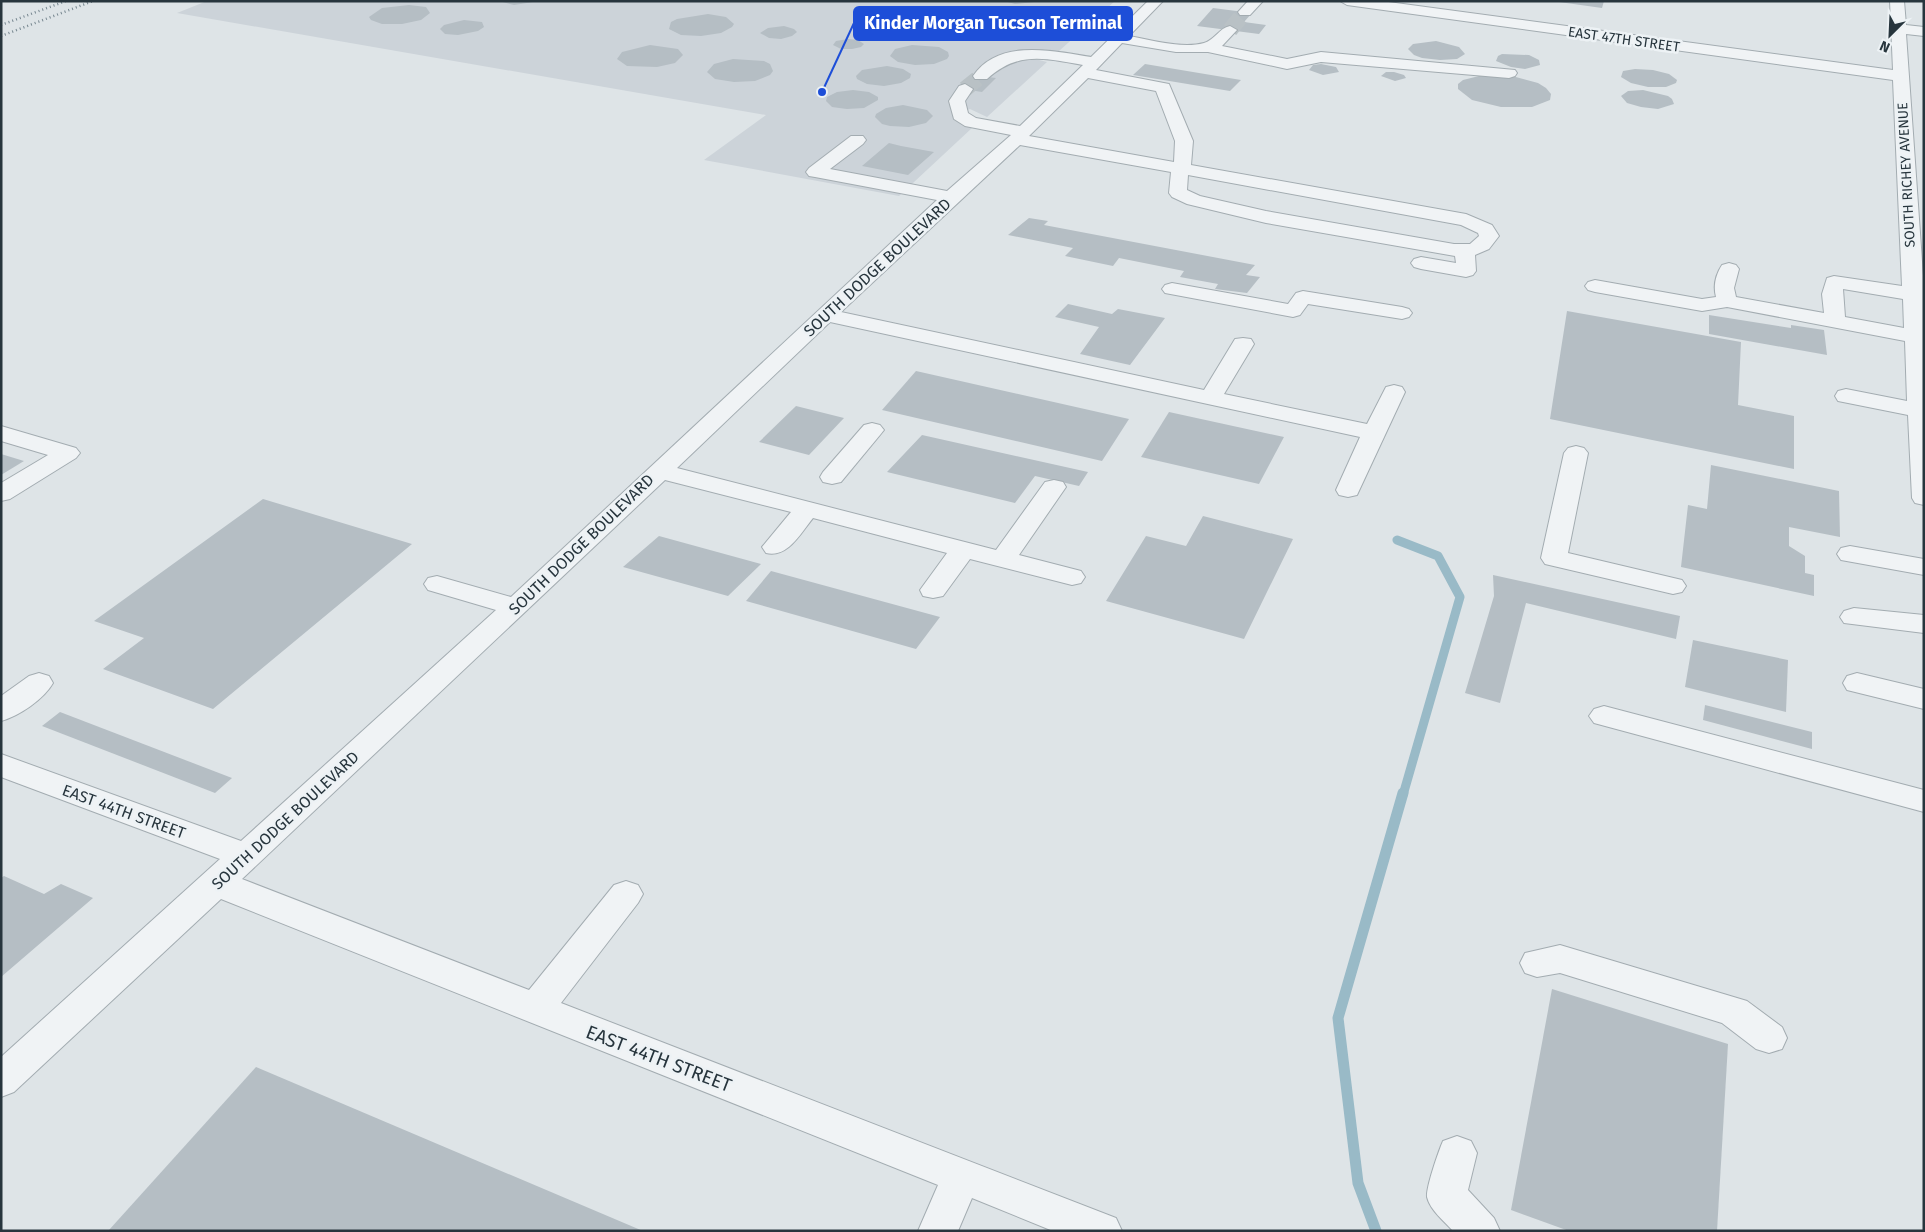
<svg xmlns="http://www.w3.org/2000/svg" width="1925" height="1232" viewBox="0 0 1925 1232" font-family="'Fira Sans',sans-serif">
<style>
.built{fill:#ccd3d9}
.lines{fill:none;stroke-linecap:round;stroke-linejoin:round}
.stream-far1{stroke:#99bac7;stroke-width:9}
.stream{stroke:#99bac7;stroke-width:11}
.building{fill:#b5bec4}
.minor-tunnel{stroke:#b9c1c5;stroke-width:16;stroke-dasharray:16 8;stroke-linecap:butt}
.minor-casing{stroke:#a3acb1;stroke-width:2}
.minor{fill:#f0f3f5;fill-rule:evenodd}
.rail{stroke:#778790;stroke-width:2.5;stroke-dasharray:1 3;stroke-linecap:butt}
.labels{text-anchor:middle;stroke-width:5;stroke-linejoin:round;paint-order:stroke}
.far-street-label{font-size:14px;fill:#27353d;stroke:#edf2f5}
.street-label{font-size:16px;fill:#27353d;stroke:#edf2f5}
.near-street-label{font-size:19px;fill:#27353d;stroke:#edf2f5}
.leader{fill:none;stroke:#1d4ed8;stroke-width:2}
.callout-dot{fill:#1d4ed8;stroke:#edf2f5;stroke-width:2}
.callout{fill:#1d4ed8;stroke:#1d4ed8;stroke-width:2}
.callout-label{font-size:18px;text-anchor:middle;font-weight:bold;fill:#fff}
</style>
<rect width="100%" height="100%" fill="#dee4e7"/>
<polygon class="built" points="207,1 1115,1 1059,51 1007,52 1047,62 987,117 970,109 954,114 972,128 899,196 704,160 766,115 177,13"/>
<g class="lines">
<polyline class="stream-far1" points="1397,540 1438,556 1460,597 1403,795"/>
<polyline class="stream" points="1376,1231 1358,1183 1338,1018 1403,793"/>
</g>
<g class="building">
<polygon points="499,1 533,1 533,2 514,5"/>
<polygon points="1004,1 1034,1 1034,2 1015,4"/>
<polygon points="1552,1 1604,1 1602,8"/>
<polygon points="409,5 426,7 430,13 421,20 402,24 382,24 371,20 369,17 382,8"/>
<polygon points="1213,8 1252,13 1244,22 1266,25 1259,34 1197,26"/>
<polygon points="708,14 726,17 734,24 732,27 721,33 701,36 681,35 669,29 671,22 677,19"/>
<polygon points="464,20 482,22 484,27 478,31 458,35 445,34 440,29 444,25"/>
<polygon points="784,26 794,29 797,32 792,36 781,39 769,38 760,33 768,28"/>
<polygon points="848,39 858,40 864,44 861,47 852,49 841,49 833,45 836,41"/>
<polygon points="1436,41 1459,47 1465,54 1457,59 1440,60 1422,58 1414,55 1408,49 1413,44"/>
<polygon points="650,45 678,49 683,55 675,63 657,67 627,66 617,59 622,52"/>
<polygon points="912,45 939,47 948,52 949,56 947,59 934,64 915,65 898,62 890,56 895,49"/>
<polygon points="1502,54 1529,55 1539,60 1540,65 1525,69 1511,67 1496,61 1498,56"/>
<polygon points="733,59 764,61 770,64 773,71 770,75 755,81 734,82 715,79 707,72 714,64"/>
<polygon points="1145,64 1241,80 1230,91 1133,75"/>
<polygon points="1321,64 1336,67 1339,72 1323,75 1309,70 1313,65"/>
<polygon points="887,66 903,69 911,74 910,78 901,83 884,86 867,84 857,79 856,76 862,70"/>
<polygon points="1635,69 1653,70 1669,74 1677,80 1676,83 1666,87 1648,87 1631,83 1621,77 1623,71"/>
<polygon points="1394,72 1404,75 1406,78 1395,81 1381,76 1386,72"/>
<polygon points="972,75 996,78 982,92 957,88"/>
<polygon points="1483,75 1512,76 1538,83 1546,88 1551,94 1550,100 1532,107 1501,107 1472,100 1458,89 1458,84 1463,80"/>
<polygon points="853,90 869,92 878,97 878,100 864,108 847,109 832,107 826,101 827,97 837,92"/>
<polygon points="1643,90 1668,96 1672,99 1674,104 1658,109 1641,107 1627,103 1621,96 1628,91"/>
<polygon points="903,105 927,110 933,116 926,123 909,127 890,126 882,124 875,117 876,114 886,108"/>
<polygon points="889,143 901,146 934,152 908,175 862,166"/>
<polygon points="1029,218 1048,221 1044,225 1255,265 1246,275 1260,277 1247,293 1215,289 1218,284 1180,277 1184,271 1119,258 1113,266 1065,256 1073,248 1008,235"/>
<polygon points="1068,304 1112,314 1118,309 1165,318 1130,365 1080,354 1099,327 1055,317"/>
<polygon points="1567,311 1741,342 1738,405 1794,416 1794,469 1550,419"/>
<polygon points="1709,315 1791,328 1791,325 1824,330 1827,355 1709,334"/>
<polygon points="916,371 1129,419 1102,461 882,410"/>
<polygon points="796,406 844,418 809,455 759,442"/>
<polygon points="1169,412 1284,437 1259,484 1141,457"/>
<polygon points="922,435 1088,472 1079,486 1035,476 1015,503 887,472"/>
<polygon points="1,454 24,461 1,475"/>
<polygon points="1711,465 1839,491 1840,537 1789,527 1789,546 1805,556 1805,573 1814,575 1814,596 1681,567 1688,505 1707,509"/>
<polygon points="263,499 412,544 213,709 103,669 144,638 94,621"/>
<polygon points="1203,516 1293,539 1244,639 1106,601 1146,536 1186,546"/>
<polygon points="659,536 761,564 728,596 623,567"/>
<polygon points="771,571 940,617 916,649 746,601"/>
<polygon points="1493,575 1680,616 1676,639 1526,603 1500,703 1465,693 1494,596"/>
<polygon points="1693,640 1788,660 1786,712 1685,687"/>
<polygon points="1705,705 1812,732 1812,749 1703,720"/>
<polygon points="60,712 232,778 215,793 42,726"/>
<polygon points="4,876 44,894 61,884 93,898 1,977 1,878"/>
<polygon points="1552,989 1728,1044 1717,1231 1569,1231 1511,1210"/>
<polygon points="256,1067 643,1231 109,1230"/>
</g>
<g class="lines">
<g class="minor-tunnel">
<polyline points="1230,30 1245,12"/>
<polyline points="965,89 981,76"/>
</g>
<defs>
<g id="minor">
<path d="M 1148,1 L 1163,1 L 1129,36 C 1152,40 1182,49 1204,43 C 1215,40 1219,28 1230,26 L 1237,30 L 1222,46 L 1287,59 L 1321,52 L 1515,70 L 1517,73 L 1515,76 L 1509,78 L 1321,62 L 1287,69 L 1208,52 L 1176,52 L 1122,43 L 1096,70 L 1169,84 L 1193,141 L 1191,165 L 1466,214 L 1492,225 L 1499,236 L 1489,249 L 1475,255 L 1476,271 L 1473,275 L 1466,277 L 1421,269 L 1414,267 L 1411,263 L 1414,259 L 1421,257 L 1456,263 L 1455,256 L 1266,223 L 1187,204 L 1172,197 L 1169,193 L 1171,172 L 1020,145 L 841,312 L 1204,390 L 1235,339 L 1243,338 L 1251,339 L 1254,344 L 1224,394 L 1367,424 L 1386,387 L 1394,385 L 1402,387 L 1405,392 L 1357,495 L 1348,497 L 1339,495 L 1336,490 L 1360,437 L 830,322 L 677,468 L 996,550 L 1045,482 L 1054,480 L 1063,482 L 1066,487 L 1019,555 L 1081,571 L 1085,577 L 1081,583 L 1072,585 L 970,559 L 943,596 L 933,598 L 923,596 L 920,590 L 947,553 L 813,518 C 800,534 788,558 766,553 L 762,547 L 791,512 L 665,480 L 242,879 L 529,990 L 614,885 L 626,881 L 638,885 L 643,894 L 638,903 L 561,1003 L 1116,1218 L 1122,1231 L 1053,1231 L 972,1198 L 958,1231 L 918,1231 L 938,1185 L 221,899 L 14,1092 L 1,1097 L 1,1057 L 220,859 L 1,777 L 1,754 L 241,841 L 496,610 L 428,590 L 424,584 L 428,578 L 437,576 L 511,597 L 937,200 L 815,177 L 809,176 L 806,172 L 809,168 L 851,136 L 863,136 L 866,140 L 863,144 L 830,169 L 947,191 L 1011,135 L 965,126 L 954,119 L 949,101 L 959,86 L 965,84 L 973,89 L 965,101 L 968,113 L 976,118 L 1020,126 L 1083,65 C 1044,58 1018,51 987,79 L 975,79 L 973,76 C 999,38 1053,51 1091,57 ZM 1088,78 L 1156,91 L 1175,141 L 1174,162 L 1029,136 ZM 1188,175 L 1461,225 L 1478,233 L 1479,236 L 1470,244 L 1454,244 L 1266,211 L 1200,196 L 1187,190 Z"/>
<polygon points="1248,1 1263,1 1250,15 1240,15 1238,12"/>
<path d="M 1340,1 L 1381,1 L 1893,70 L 1890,1 L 1904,1 L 1906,25 L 1924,27 L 1924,36 L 1906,34 L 1924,290 L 1924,505 L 1915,503 L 1912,498 L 1908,415 L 1838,401 L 1835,396 L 1838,391 L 1846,389 L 1907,401 L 1905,341 L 1727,307 L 1702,311 L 1595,292 L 1588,290 L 1585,286 L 1588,282 L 1595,280 L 1702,299 L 1716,297 C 1713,286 1716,274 1722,265 L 1729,263 L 1736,265 L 1739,269 L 1734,288 L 1736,297 L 1824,313 L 1822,294 L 1827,278 L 1834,276 L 1902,286 L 1893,80 L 1347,5 ZM 1843,289 L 1903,299 L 1904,328 L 1845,317 Z"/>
<polygon points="1172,283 1288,304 1296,293 1303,291 1402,307 1409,309 1412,313 1409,317 1402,319 1308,304 1300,315 1293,317 1165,293 1162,289 1165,285"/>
<polygon points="872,423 880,425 884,430 880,435 841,482 832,484 823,482 820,477 823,472 864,425"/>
<polygon points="1,426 76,448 80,453 76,458 10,499 1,501 1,483 48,455 1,441"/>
<polygon points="1576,446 1584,448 1588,453 1568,553 1682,580 1686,586 1682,592 1673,594 1545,564 1541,558 1564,453 1568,448"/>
<polygon points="1850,546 1924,559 1924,575 1841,560 1837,554 1841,548"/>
<polygon points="1854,608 1924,615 1924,633 1844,623 1840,617 1844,611"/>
<path d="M 39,673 L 49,676 L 53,683 C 44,699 19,716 1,721 L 1,696 L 29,676 Z"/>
<polygon points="1857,673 1924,689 1924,709 1847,690 1843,683 1847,676"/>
<polygon points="1604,706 1924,790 1924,812 1594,723 1589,716 1594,709"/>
<polygon points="1560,945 1747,1001 1782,1027 1787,1038 1782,1049 1769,1053 1756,1049 1722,1023 1560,973 1537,977 1525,973 1520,963 1525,953"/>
<path d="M 1457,1136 L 1471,1141 L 1477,1153 L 1468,1190 L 1494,1218 L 1500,1231 L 1453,1231 C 1444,1221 1430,1210 1427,1197 C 1426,1187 1439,1150 1443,1141 Z"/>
</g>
</defs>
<use href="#minor" class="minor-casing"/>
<use href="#minor" class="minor"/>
<g class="rail">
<polyline points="1,25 66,1"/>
<polyline points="1,36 93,1"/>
</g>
</g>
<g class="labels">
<g class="far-street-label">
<text transform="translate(1624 39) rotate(8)" y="5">EAST 47TH STREET</text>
<text transform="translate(1906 175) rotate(-93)" y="5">SOUTH RICHEY AVENUE</text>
</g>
<g class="street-label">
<text transform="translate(877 267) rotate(-43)" y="6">SOUTH DODGE BOULEVARD</text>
<text transform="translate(581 544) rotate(-44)" y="6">SOUTH DODGE BOULEVARD</text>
<text transform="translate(124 811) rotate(20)" y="6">EAST 44TH STREET</text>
<text transform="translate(285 820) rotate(-43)" y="6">SOUTH DODGE BOULEVARD</text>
</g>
<g class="near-street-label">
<text transform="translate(659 1058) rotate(21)" y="7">EAST 44TH STREET</text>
</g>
</g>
<path class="leader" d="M822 92L854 23"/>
<circle class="callout-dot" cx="822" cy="92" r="5"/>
<rect class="callout" x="854" y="7" width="278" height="33" rx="5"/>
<g class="callout-label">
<text x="993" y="29">Kinder Morgan Tucson Terminal</text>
</g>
<rect width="1925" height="1232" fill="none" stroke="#27353d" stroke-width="5"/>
<g transform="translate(1890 35) rotate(204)" stroke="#edf2f5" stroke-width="4" paint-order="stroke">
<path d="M0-4L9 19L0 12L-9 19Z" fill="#27353d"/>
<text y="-8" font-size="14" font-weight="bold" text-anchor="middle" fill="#27353d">N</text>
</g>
</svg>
